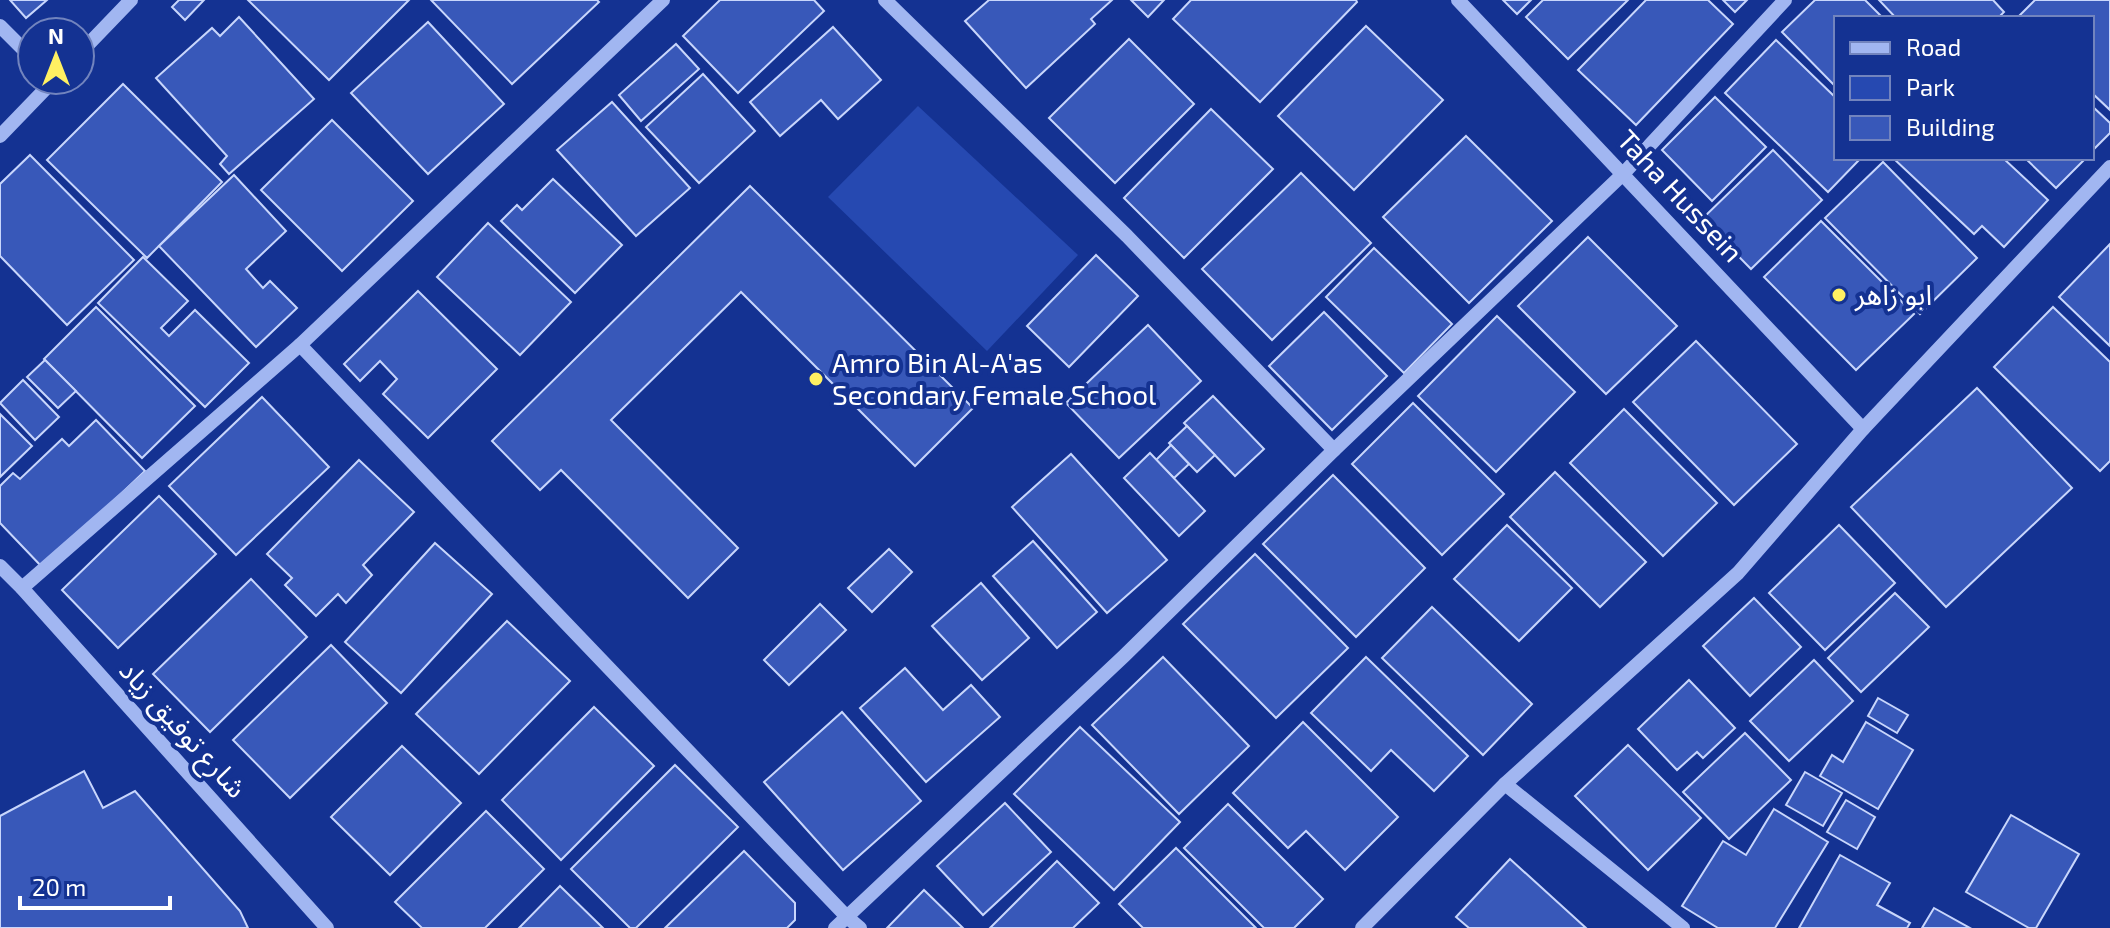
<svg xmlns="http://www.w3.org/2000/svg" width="2110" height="928" viewBox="0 0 2110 928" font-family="'Exo 2','Noto Sans Arabic',sans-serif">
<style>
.green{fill:#2649b1}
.building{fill:#3858b9;stroke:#c8d6fc;stroke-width:2}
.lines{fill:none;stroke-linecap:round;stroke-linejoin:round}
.minor{stroke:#a1b6f1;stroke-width:14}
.poi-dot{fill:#fff062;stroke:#143292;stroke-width:3}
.labels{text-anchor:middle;stroke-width:8;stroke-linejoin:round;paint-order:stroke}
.street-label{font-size:28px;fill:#fff;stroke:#143292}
.poi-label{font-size:28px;fill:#fff;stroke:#143292;text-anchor:start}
</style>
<rect width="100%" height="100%" fill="#143292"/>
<polygon class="green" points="918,106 1078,255 987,351 828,197"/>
<g class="building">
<polygon points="10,0 47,0 26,18"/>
<polygon points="179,0 204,0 185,20 172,7"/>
<polygon points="248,0 409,0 329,80"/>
<polygon points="431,0 597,0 599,2 512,84"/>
<polygon points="720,0 814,0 824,11 738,93 683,36"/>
<polygon points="989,0 1112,0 1091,19 1095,24 1026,88 965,21"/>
<polygon points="1131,0 1164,0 1148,17"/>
<polygon points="1191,0 1356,0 1357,2 1260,102 1173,19"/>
<polygon points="1503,0 1531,0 1517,14"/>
<polygon points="1543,0 1628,0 1568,59 1526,17"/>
<polygon points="1646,0 1708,0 1733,24 1636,125 1578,70"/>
<polygon points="1723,0 1747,0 1735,12"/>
<polygon points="1815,0 1865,0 1883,18 1836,18 1836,87 1782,32"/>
<polygon points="1879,0 1993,0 2004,12 1998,18 1896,18"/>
<polygon points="2035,0 2110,0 2110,110 2092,93 2092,18 2017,18"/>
<polygon points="239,17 314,99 229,174 220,164 227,156 156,78 212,28 220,36"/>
<polygon points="428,22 504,104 428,174 351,93"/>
<polygon points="1366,26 1443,100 1354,190 1278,116"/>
<polygon points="833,27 881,80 838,119 821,100 780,136 750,102"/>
<polygon points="1129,39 1194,104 1115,183 1049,118"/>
<polygon points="1776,40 1836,98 1836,158 1861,158 1828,192 1725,93"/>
<polygon points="676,44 699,69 641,121 619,95"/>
<polygon points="703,74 755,131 699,183 646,127"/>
<polygon points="123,84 222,182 147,258 47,160"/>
<polygon points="1715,97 1766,147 1712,201 1662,150"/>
<polygon points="612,102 690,188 636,236 557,150"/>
<polygon points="2092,106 2110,123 2110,133 2092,151"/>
<polygon points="1211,109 1273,169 1184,258 1124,198"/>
<polygon points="332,120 413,201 342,271 261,190"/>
<polygon points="1466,136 1552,221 1469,303 1383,217"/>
<polygon points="1773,150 1822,200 1751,269 1702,219"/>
<polygon points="30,155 134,260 67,325 0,256 0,184"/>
<polygon points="1893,158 2003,158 2048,200 2004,247 1982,226 1974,234"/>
<polygon points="2025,158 2086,158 2056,188"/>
<polygon points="1883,162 1977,258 1920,314 1825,218"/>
<polygon points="1301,173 1371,243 1272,340 1202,269"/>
<polygon points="234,175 286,231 246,269 263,288 270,281 297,308 256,347 159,246"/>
<polygon points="553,179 622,245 575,293 501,221 517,205 522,210"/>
<polygon points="750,186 973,408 915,466 741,292 611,420 738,548 688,598 561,470 540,490 492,441"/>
<polygon points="1821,221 1914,314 1856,370 1764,277"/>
<polygon points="488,223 571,302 520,355 437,277"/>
<polygon points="1588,237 1677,326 1606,394 1518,306"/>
<polygon points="2110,244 2110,346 2059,297"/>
<polygon points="1374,248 1452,324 1404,373 1326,297"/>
<polygon points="1096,255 1138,296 1069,367 1027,326"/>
<polygon points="143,257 188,301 161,328 169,336 195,310 249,363 205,407 98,303"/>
<polygon points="418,291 497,369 428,438 383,394 397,379 380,361 360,381 344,364"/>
<polygon points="96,307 195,406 142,458 44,359"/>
<polygon points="2053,307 2110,362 2110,461 2100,471 1994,367"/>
<polygon points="1324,312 1387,376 1332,430 1269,366"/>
<polygon points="1497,316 1575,392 1496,472 1418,396"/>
<polygon points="1148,325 1201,381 1119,458 1066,403"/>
<polygon points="1696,341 1797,444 1734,505 1633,402"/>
<polygon points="45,360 76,391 58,408 27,377"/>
<polygon points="23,380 59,417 35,440 0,403"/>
<polygon points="1977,388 2072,488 1946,607 1851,507"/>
<polygon points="1213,396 1264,449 1235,476 1184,423"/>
<polygon points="262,397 329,467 236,555 169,486"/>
<polygon points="1413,403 1504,494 1442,555 1352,464"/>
<polygon points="1624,409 1717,503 1663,556 1570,463"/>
<polygon points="0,414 32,446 0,477"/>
<polygon points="96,420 145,471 43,568 0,523 0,486 13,473 20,479 62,439 69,446"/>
<polygon points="1187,426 1215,455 1197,472 1169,443"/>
<polygon points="1171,445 1189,464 1174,478 1156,460"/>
<polygon points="1150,453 1205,511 1179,536 1124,478"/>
<polygon points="1071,454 1167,560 1107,613 1012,507"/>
<polygon points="359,460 414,512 363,565 372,575 346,603 338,594 316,616 285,585 292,578 267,554"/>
<polygon points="1555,472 1646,562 1600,607 1510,517"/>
<polygon points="1333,475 1425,568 1356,637 1263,544"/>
<polygon points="159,496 216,554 118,648 62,590"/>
<polygon points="1507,525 1572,588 1519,641 1454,579"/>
<polygon points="1839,525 1895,583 1825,650 1769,593"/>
<polygon points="1033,541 1097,612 1057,648 993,576"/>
<polygon points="435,543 492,594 401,693 345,642"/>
<polygon points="889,549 912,572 872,612 848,588"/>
<polygon points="1255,554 1348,648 1276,718 1183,624"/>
<polygon points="251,579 307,637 210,732 153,674"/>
<polygon points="981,583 1029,638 982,680 932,626"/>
<polygon points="1895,593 1929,627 1861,692 1828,658"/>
<polygon points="1754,598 1801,647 1750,696 1703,646"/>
<polygon points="820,604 846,630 789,685 764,660"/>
<polygon points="1432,607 1532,704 1483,755 1382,658"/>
<polygon points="507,621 570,681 479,774 416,714"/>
<polygon points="331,645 387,703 290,798 233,740"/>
<polygon points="1163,657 1249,746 1179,814 1092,725"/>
<polygon points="1366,657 1468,756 1434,791 1391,750 1371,771 1311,713"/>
<polygon points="1814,660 1853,701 1789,761 1750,721"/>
<polygon points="905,668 943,710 971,685 1000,717 926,782 860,708"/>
<polygon points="1689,680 1735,728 1703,758 1697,752 1677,770 1638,729"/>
<polygon points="1878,698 1908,715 1897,733 1868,716"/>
<polygon points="594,707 654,766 561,860 502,800"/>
<polygon points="842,712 921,801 843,870 764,782"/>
<polygon points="1303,722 1398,817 1345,870 1306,831 1288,848 1233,793"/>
<polygon points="1866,722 1913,750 1878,809 1820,776 1832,755 1843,762"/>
<polygon points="1080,727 1180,822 1114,890 1014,794"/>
<polygon points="1745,733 1791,780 1729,839 1683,792"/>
<polygon points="1628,745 1701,818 1648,870 1575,796"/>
<polygon points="402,746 461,803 390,875 331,817"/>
<polygon points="675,765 738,827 636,928 630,928 571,869"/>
<polygon points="84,771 103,808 135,791 240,911 248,928 0,928 0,816"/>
<polygon points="1805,772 1842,793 1823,826 1786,805"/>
<polygon points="1846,800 1875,817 1857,849 1827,832"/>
<polygon points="1005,803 1051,852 983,915 937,866"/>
<polygon points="1228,804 1323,899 1294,928 1264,928 1184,848"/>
<polygon points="1774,809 1828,842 1775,928 1718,928 1682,906 1723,841 1746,855"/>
<polygon points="486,811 544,869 485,928 422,928 395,902"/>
<polygon points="2011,815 2079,854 2036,928 2029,928 1966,892"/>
<polygon points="1176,848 1256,928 1143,928 1119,904"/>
<polygon points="744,851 795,903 795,920 787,928 665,928"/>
<polygon points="1840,855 1890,883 1877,905 1910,923 1907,928 1799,928"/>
<polygon points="1510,859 1586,928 1469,928 1456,917"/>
<polygon points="1057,861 1099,903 1073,928 990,928"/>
<polygon points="560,886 603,928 519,928"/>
<polygon points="924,890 963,928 887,928"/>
<polygon points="1934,908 1970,928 1922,928"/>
</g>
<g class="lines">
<g class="minor">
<polyline points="885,0 1127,236 1334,450"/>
<polyline points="1458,0 1863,429"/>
<polyline points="0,26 32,58"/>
<polyline points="80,53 131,0"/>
<polyline points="0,136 54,80"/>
<polyline points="300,345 847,917 860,928"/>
<polyline points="0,566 22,588 327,928"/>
<polyline points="22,588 300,345 663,0"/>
<polyline points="1505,784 1683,928"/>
<polyline points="835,928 1124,656 1334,450 1623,174 1785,0"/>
<polyline points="1362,928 1505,784 1738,573 1863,429 2110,167"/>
</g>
</g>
<g class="poi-dot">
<circle cx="1839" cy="295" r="8"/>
<circle cx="816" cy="379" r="8"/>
</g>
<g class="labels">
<g class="street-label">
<text transform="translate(1680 196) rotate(47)" y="10">Taha Hussein</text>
<text transform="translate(183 729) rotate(48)" y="10">شارع توفيق زياد</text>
</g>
<g class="poi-label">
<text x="1855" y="305">ابو زاهر</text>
<text x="832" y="373">Amro Bin Al-A'as<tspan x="832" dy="32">Secondary Female School</tspan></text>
</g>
</g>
<rect x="1834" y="16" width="260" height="144" fill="#143292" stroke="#7284be" stroke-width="2"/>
<rect x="1850" y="42" width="40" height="12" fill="#a1b6f1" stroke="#7284be" stroke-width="2"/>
<text x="1906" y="56" font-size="24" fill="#ffffff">Road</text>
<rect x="1850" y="76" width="40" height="24" fill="#2649b1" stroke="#7284be" stroke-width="2"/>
<text x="1906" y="96" font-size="24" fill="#ffffff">Park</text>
<rect x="1850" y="116" width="40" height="24" fill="#3858b9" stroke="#7284be" stroke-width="2"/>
<text x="1906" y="136" font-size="24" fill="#ffffff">Building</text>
<g transform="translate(56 56)"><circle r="38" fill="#143292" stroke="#7284be" stroke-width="2"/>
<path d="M0-6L14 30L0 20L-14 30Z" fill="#fff062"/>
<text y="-12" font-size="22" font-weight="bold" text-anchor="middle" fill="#ffffff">N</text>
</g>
<path d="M20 896v12h150v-12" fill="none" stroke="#ffffff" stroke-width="4"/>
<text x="32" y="896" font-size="24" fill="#ffffff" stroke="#143292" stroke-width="6" paint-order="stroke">20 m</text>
</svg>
